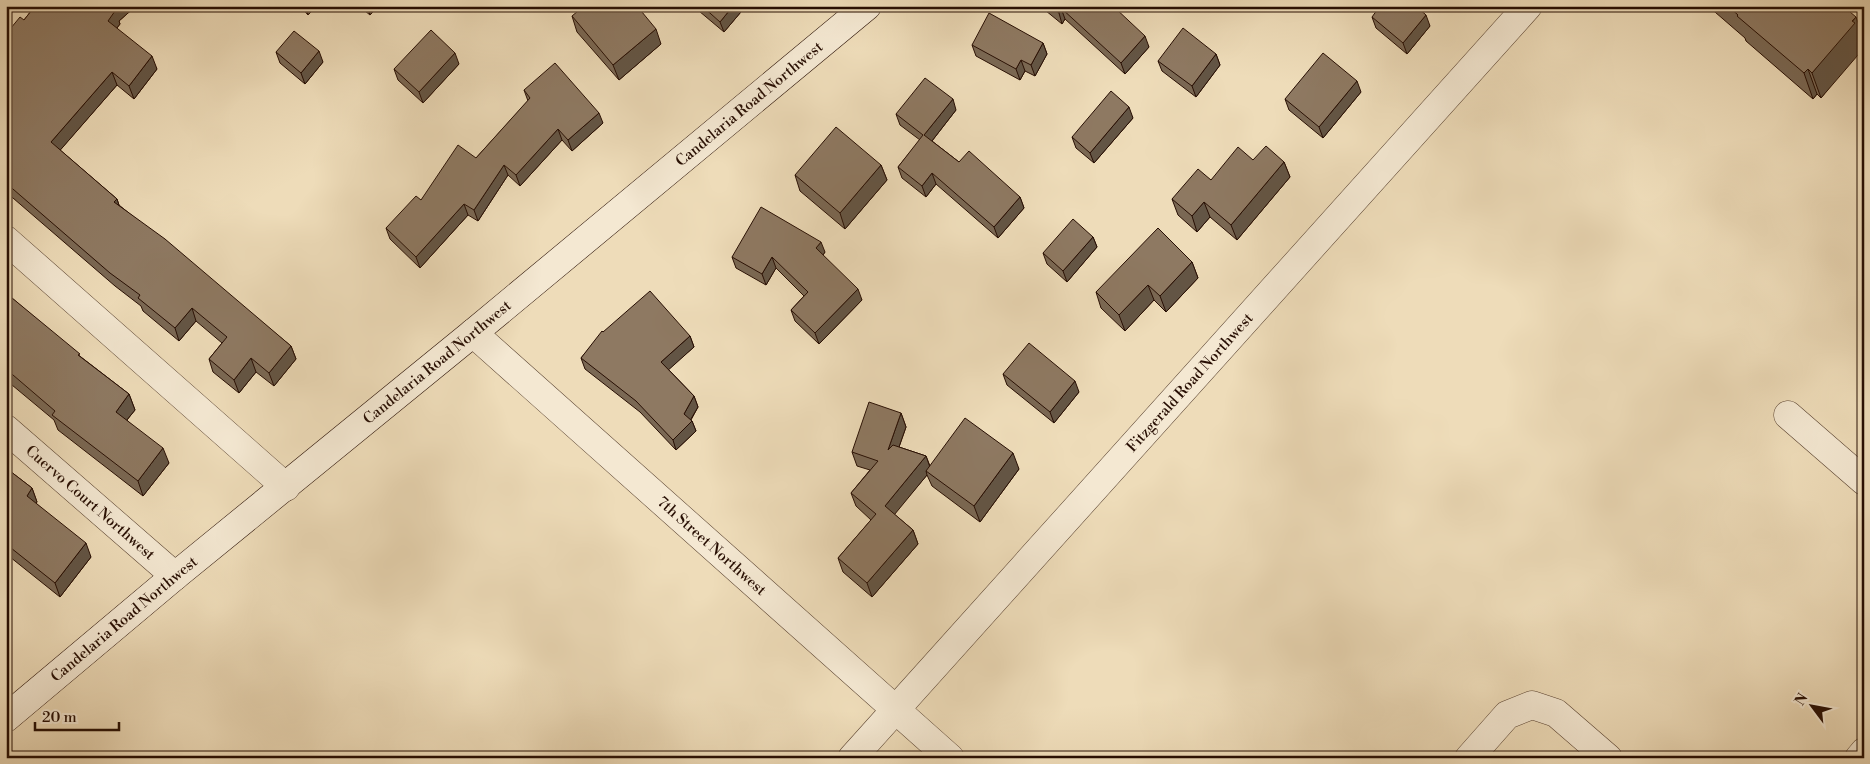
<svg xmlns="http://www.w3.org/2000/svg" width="1870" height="764" viewBox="0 0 1870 764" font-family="'Libre Bodoni',serif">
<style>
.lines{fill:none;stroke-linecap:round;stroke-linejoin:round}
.minor-casing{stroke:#594230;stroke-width:29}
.secondary-casing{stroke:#270e03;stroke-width:29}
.minor{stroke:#f4e8d2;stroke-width:28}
.secondary{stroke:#f4e8d2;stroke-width:28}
.wall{fill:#7a6854;stroke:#270e03}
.shaded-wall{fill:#635545;stroke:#270e03}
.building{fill:#8e7962;stroke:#270e03}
.labels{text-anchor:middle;stroke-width:4;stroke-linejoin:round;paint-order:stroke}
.street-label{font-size:15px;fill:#270e03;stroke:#f4e8d2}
</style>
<rect width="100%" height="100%" fill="#eedcb9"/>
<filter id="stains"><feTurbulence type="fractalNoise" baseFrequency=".004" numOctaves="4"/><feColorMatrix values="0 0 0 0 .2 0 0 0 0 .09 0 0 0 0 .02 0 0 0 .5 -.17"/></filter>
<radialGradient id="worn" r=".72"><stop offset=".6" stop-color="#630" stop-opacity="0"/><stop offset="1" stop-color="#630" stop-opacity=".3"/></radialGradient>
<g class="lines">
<defs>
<g id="minor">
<polyline points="6,240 286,487"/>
<path id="s1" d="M 473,333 L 950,758"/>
<polyline points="1788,415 1864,481"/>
<path id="s2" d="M 6,429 L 175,576"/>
<path id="s3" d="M 852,758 L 1528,6"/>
<polyline points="1469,758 1507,715 1532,705 1556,713 1608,758"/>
<polyline points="1859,758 1864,752"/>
</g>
<g id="secondary">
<path id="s4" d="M 6,718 L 175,576 L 473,333 L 867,6"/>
</g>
</defs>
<use href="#minor" class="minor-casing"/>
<use href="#secondary" class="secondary-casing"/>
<use href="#minor" class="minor"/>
<use href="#secondary" class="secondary"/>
</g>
<g class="wall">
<polygon points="35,6 136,6 119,21 120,24 117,28 157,69 134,99 117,85 60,150 117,199 119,205 291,346 296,359 274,386 256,372 239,393 213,372 209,359 222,343 196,321 179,341 143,311 141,306 115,286 6,192 6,34 24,20"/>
<polygon points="300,6 316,6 308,15"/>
<polygon points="359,6 378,6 370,15"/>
<polygon points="693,6 746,6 724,32"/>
<polygon points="1040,6 1113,6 1149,47 1125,74 1065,19 1062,24"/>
<polygon points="1708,6 1843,6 1863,44 1821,98 1817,94 1813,99 1746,41 1745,38"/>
<polygon points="572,16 661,44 619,80 577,32"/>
<polygon points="1372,17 1430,26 1407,54 1376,28"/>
<polygon points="1043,43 1047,54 1035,76 1025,71 1020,80 976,56 972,45"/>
<polygon points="276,52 323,62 305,84 280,63"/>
<polygon points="1216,54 1220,65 1196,97 1162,71 1158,61"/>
<polygon points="459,64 423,103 398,80 394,69"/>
<polygon points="524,90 603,123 572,151 562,140 520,186 508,175 478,221 468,215 420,268 390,239 386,228 421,200 476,158 528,101"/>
<polygon points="1361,92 1323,138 1289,110 1285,99"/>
<polygon points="956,110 932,141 959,162 1020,197 1024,208 998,238 936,184 926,197 902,178 898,167 920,140 900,125 896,114"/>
<polygon points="1133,118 1094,163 1076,148 1072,137"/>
<polygon points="1253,160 1284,162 1290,177 1237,240 1210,217 1197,232 1178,215 1172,199 1211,180"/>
<polygon points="881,165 887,180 845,229 800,191 795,175"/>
<polygon points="1093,237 1097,247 1067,282 1047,264 1043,253"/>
<polygon points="825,252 823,255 862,300 819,344 795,321 791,310 804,296 776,268 766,285 736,268 732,257"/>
<polygon points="1192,262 1198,278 1166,312 1154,300 1125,331 1101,308 1096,292"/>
<polygon points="6,293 81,357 129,394 135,410 127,420 169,463 143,496 58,430 54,420 6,380"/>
<polygon points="603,332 690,336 694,347 668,369 694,396 698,407 691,420 692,421 696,431 676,450 640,412 585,369 581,358"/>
<polygon points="1003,374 1079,392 1054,423 1007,385"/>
<polygon points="901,413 906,427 899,447 926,456 930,466 1019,469 980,522 932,486 927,475 894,514 913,530 918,544 872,597 843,572 838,558 871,520 856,506 851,493 870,470 857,466 852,452"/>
<polygon points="6,468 32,488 37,502 36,503 91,557 60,597 10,557 6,547"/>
</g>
<g class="shaded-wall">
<polygon points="116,6 136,6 119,21 120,24 112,34 108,21 113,9"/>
<polygon points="305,6 316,6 308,15"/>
<polygon points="367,6 378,6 370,15"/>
<polygon points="733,6 746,6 724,32 720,22"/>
<polygon points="1061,8 1065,19 1062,24 1059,13"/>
<polygon points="1426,15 1430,26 1407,54 1403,43"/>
<polygon points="1856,17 1864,39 1864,43 1863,44 1864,48 1821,98 1812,73"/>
<polygon points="656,29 661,44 619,80 613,65"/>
<polygon points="1145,36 1149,47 1125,74 1121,63"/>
<polygon points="1043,43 1047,54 1035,76 1031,65"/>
<polygon points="319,51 323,62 305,84 301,73"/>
<polygon points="455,53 459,64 423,103 419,92"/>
<polygon points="1216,54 1220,65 1196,97 1192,86"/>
<polygon points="152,56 157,69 134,99 129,86"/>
<polygon points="1021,60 1025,71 1020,80 1016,69"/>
<polygon points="1808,69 1817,94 1813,99 1804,73"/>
<polygon points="112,72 117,85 56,155 51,142"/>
<polygon points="1357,81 1361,92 1323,138 1319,127"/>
<polygon points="953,99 956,110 928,146 924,135"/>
<polygon points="1129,107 1133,118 1094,163 1090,153"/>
<polygon points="599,113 603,123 572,151 568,140"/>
<polygon points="558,129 562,140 520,186 516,175"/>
<polygon points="1284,162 1290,177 1237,240 1231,225"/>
<polygon points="504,165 508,175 478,221 474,210"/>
<polygon points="881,165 887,180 845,229 840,213"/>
<polygon points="932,173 936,184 926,197 922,186"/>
<polygon points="1020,197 1024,208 998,238 994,227"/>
<polygon points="117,199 121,212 114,202"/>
<polygon points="1204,202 1210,217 1197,232 1192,216"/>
<polygon points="464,204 468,215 420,268 416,257"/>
<polygon points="1093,237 1097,247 1067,282 1063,271"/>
<polygon points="821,242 825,252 820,259 816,248"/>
<polygon points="772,257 776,268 766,285 762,274"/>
<polygon points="1192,262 1198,278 1166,312 1160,296"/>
<polygon points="1148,285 1154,300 1125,331 1119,315"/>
<polygon points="858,289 862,300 819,344 815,333"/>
<polygon points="192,308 196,321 179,341 175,328"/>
<polygon points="690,336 694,347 665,373 661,362"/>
<polygon points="291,346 296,359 274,386 269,373"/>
<polygon points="251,358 256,372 239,393 234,380"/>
<polygon points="1075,381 1079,392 1054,423 1050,412"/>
<polygon points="129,394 135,410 121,427 116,412"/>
<polygon points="694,396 698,407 688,424 692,421 696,431 676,450 673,440 684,414"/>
<polygon points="901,413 906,427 893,464 888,450"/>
<polygon points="163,448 169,463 143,496 138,481"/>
<polygon points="1013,453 1019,469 980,522 974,506"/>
<polygon points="926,456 931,470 926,471 927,475 890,520 885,506"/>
<polygon points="32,488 37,502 32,510 27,496"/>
<polygon points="913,530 918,544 872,597 867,583"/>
<polygon points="86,543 91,557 60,597 55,583"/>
</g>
<g class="building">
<polygon points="35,6 116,6 113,9 115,11 108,21 152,56 129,86 112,72 51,142 117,199 114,202 165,239 291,346 269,373 251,358 234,380 209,359 227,337 192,308 175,328 138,298 140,295 110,273 6,183 6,34 20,17 24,20"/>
<polygon points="584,6 637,6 656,29 613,65 572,16"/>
<polygon points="702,6 733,6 720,22"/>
<polygon points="1050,6 1113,6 1145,36 1121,63 1061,8 1059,13"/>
<polygon points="1380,6 1416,6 1426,15 1403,43 1372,17"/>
<polygon points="1728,6 1843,6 1856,17 1852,21 1855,23 1812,73 1808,69 1804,73 1737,16 1738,15"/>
<polygon points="989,13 1043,43 1031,65 1021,60 1016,69 972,45"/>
<polygon points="1183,28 1216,54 1192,86 1158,61"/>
<polygon points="431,30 455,53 419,92 394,69"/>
<polygon points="294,31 319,51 301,73 276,52"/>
<polygon points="1323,53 1357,81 1319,127 1285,99"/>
<polygon points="555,63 599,113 568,140 558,129 516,175 504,165 474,210 464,204 416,257 386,228 416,196 421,200 458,145 476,158 530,98 524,90"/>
<polygon points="925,78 953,99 924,135 959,162 969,151 1020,197 994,227 932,173 922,186 898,167 923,135 896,114"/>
<polygon points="1111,91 1129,107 1090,153 1072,137"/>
<polygon points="836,127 881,165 840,213 795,175"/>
<polygon points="1266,146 1284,162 1231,225 1204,202 1192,216 1172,199 1198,169 1211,180 1238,147 1253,160"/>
<polygon points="761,207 821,242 816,248 858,289 815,333 791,310 808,292 772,257 762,274 732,257"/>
<polygon points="1073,219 1093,237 1063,271 1043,253"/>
<polygon points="1158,228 1192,262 1160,296 1148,285 1119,315 1096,292"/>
<polygon points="650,291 690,336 661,362 694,396 684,414 692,421 673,440 636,401 581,358 602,331 603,332"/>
<polygon points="6,293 80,354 78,355 129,394 116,412 163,448 138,481 52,415 55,411 6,369"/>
<polygon points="1029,343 1075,381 1050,412 1003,374"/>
<polygon points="869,402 901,413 888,450 893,445 926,456 885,506 913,530 867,583 838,558 876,514 851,493 878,461 852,452"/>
<polygon points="965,418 1013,453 974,506 926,471"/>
<polygon points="6,468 32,488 27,496 86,543 55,583 6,544 6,541 8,538 6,536"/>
</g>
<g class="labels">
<g class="street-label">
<text dy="5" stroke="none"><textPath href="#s4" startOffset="964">Candelaria Road Northwest</textPath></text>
<text dy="5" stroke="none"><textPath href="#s4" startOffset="559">Candelaria Road Northwest</textPath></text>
<text dy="5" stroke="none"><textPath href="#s3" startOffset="505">Fitzgerald Road Northwest</textPath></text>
<text dy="5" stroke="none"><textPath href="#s2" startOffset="112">Cuervo Court Northwest</textPath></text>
<text dy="5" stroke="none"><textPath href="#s1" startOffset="320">7th Street Northwest</textPath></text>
<text dy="5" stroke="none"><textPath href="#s4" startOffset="154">Candelaria Road Northwest</textPath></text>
</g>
</g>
<rect width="1870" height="764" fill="none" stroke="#eedcb9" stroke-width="25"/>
<rect x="8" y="8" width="1855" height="749" fill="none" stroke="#270e03" stroke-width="2.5"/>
<rect x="12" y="12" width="1845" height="739" fill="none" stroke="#270e03"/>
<g transform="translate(1812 706) rotate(302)" stroke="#f4e8d2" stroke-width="4" paint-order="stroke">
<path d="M0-4L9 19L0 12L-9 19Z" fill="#270e03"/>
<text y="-8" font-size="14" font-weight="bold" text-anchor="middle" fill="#270e03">N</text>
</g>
<path d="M35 722v8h84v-8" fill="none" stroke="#270e03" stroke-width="2.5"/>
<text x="42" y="722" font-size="15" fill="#270e03" stroke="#f4e8d2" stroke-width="4" paint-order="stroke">20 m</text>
<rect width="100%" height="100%" filter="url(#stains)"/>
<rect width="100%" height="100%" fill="url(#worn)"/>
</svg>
